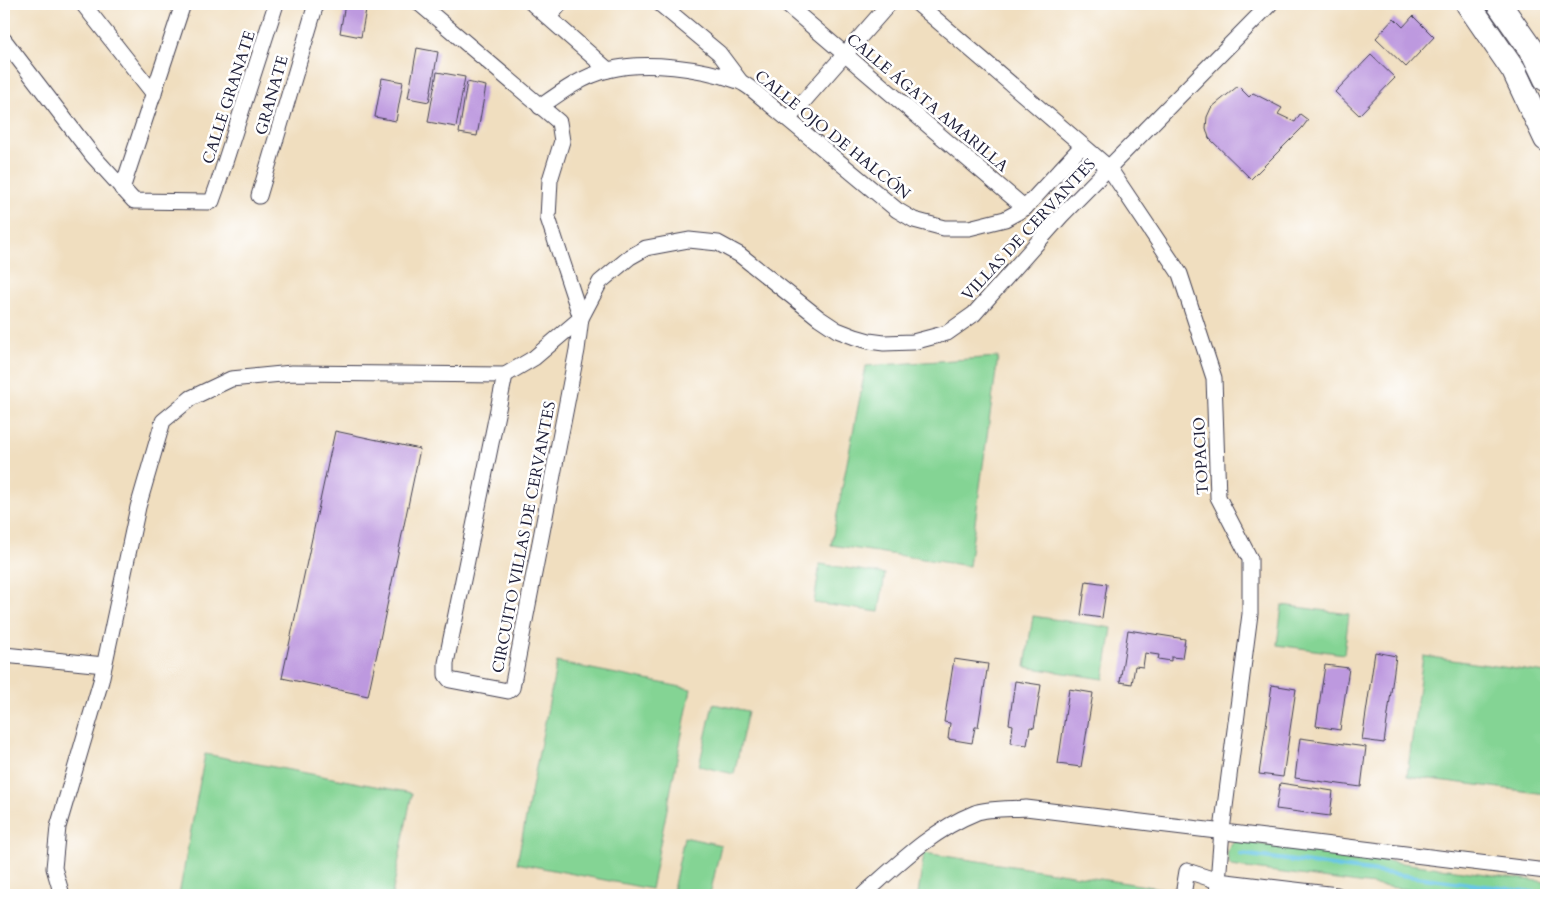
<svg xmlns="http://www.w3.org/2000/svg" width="1550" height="899" viewBox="0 0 1550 899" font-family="Cardo,serif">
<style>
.green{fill:#84d494;stroke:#537b68}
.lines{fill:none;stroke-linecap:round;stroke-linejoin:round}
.stream{stroke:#68c6e6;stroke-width:4.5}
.building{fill:#bd99df}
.minor-casing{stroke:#413e4f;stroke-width:17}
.primary-casing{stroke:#413e4f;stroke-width:26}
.minor{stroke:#fff;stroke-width:15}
.primary{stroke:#fff;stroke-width:24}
.labels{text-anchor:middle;stroke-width:5;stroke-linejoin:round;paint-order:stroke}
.street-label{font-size:16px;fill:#22223b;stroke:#fff}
</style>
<rect width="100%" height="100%" fill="#fff"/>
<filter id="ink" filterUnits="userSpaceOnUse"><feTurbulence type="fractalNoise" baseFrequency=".02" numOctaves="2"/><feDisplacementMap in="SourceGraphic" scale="10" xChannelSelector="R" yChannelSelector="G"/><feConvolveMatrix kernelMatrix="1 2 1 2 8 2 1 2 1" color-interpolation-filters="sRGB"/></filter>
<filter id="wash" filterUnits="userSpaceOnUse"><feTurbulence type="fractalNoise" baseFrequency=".0096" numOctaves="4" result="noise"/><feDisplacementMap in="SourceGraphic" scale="20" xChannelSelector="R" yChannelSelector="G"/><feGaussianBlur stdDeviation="1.12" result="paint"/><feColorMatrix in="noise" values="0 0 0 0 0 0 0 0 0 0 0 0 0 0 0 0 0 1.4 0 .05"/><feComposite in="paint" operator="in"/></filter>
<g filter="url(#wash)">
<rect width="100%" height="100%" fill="#f0debf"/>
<g class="green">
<polygon points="998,357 969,566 831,545 866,366"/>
<polygon points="820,564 885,574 879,612 814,603"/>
<polygon points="1282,605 1349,614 1344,654 1277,645"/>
<polygon points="1033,616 1112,628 1104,679 1025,667"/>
<polygon points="1423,656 1546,673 1546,794 1407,776"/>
<polygon points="557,662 691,689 651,889 517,863"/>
<polygon points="713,704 748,711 734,774 699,766"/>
<polygon points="205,754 412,793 392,895 179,895"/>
<polygon points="684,837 721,845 710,895 672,895"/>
<path d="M 1235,841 L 1546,882 L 1546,895 L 1449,895 L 1231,866 C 1225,856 1226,849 1235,841 Z"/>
<polygon points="924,853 1167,889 1167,895 918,895"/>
</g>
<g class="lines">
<polyline class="stream" points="1241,854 1546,894"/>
</g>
<g id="blocks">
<g class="building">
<polygon points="345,4 367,4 361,37 340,33"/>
<polygon points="1413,16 1434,37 1406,67 1376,38 1394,18 1403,27"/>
<polygon points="417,48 438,52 429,102 408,98"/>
<polygon points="1371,55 1395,78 1359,115 1335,92"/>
<polygon points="437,72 465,77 456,127 428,122"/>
<polygon points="382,78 403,82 396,121 375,117"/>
<polygon points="467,82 486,86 477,136 459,133"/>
<polygon points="1238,86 1249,97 1253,93 1282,108 1278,114 1295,122 1300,114 1308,120 1302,128 1251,179 1209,138 1206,128 1207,117 1211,108"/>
<polygon points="335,431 420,449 368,696 282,678"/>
<polygon points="1086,581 1107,584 1102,618 1081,615"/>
<polygon points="1128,630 1185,639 1182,658 1171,657 1171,661 1158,659 1159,655 1145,653 1143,667 1135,666 1132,684 1120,682"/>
<polygon points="1375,652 1396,656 1384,743 1362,740"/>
<polygon points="954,659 988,664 978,727 975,727 972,743 948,739 950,723 944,722"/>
<polygon points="1325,665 1349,668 1340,730 1316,726"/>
<polygon points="1015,681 1041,685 1034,728 1030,727 1027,745 1011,743 1013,725 1009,724"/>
<polygon points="1272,685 1296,689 1283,777 1259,774"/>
<polygon points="1069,689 1093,693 1081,767 1058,764"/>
<polygon points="1300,738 1366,747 1361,787 1295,778"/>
<polygon points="1280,783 1333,791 1330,816 1276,809"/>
</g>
</g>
</g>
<g filter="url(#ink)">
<use href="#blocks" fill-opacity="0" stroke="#413e4f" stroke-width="1"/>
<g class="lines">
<defs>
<g id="minor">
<polyline points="83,4 154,94"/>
<polyline points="420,4 559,122 562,141 550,180 548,218 581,318 577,350 512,688 508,691 450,680 446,675 446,663 505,375"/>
<polyline points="533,4 608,70"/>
<polyline points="660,4 719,53 740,81"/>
<polyline points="786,4 1025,208"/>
<polyline points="918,4 1109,168 1180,274 1214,378 1218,497 1250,559 1250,614 1222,830 1217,895"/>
<polyline points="549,17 560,4"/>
<polyline points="4,40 93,156 134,201 208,202 212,201 217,187 276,4"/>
<path d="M 540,107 C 561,92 583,76 608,70 C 645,60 703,68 738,81 C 744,83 749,87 754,91 L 897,210 L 914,220 L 944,228 L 969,228 L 1005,219 L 1025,208 L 1082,146"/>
<polyline points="788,119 889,4"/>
<polyline points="122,189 183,4"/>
<polyline points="259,196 316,4"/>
<polyline points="4,655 104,665"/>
<polyline points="62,895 54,868 58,827 101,681 138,507 163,421 191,398 231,379 292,373 505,375 534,358 581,318 600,282 630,257 646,248 689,240 718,243 740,255 819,318 837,330 855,337 869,341 884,343 913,342 947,333 974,314 1061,216 1270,4"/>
<path d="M 863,895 C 897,865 932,830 975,813 C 986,808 1013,809 1026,808 L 1546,871"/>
<polyline points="1183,895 1187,871 1218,881 1337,895"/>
</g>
<g id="primary">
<polyline points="1468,4 1514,71 1546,139"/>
<polyline points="1499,4 1534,54 1546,79"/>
</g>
</defs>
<use href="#minor" class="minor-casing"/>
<use href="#primary" class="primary-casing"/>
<use href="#minor" class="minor"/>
<use href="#primary" class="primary"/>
</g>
</g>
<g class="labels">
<g class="street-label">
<text transform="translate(271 95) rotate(-74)" y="6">GRANATE</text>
<text transform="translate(228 97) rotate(-72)" y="6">CALLE GRANATE</text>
<text transform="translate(928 102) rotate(40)" y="6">CALLE ÁGATA AMARILLA</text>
<text transform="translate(833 134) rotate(39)" y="6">CALLE OJO DE HALCÓN</text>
<text transform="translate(1028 229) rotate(-47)" y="6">VILLAS DE CERVANTES</text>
<text transform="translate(1200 456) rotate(-93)" y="6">TOPACIO</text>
<text transform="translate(523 537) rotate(-79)" y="6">CIRCUITO VILLAS DE CERVANTES</text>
</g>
</g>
<rect width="1550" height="899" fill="none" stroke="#fff" stroke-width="20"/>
</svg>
